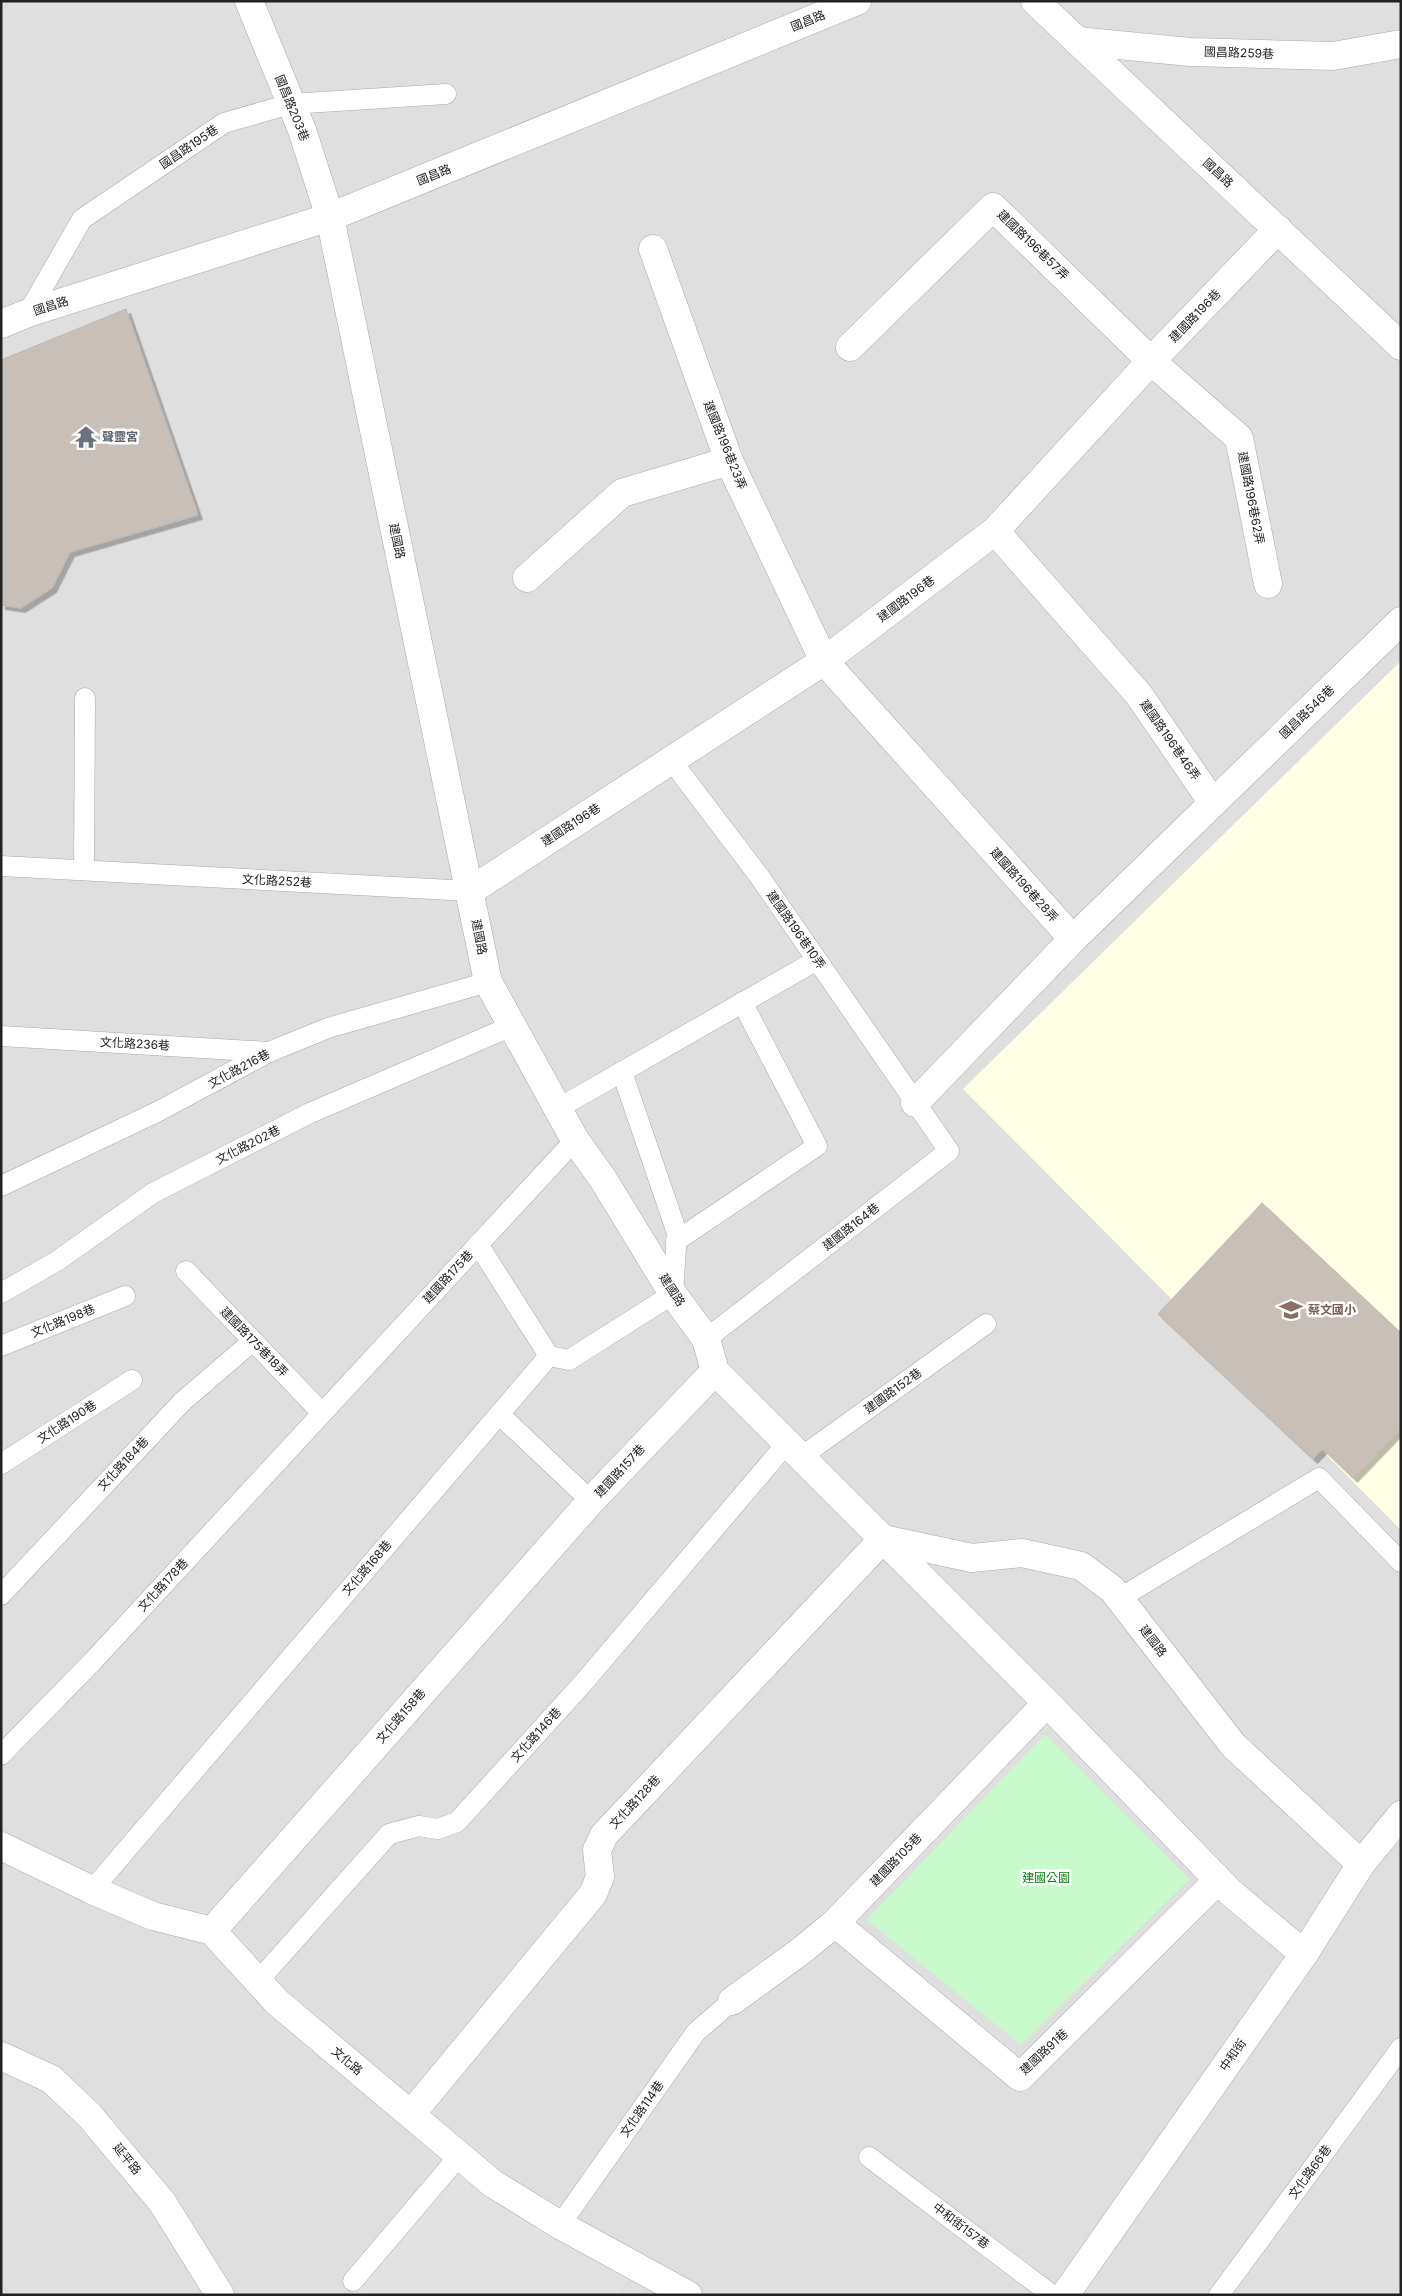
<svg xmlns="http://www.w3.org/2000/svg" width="1402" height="2296" viewBox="0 0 1402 2296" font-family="Inter,'Noto Sans TC',sans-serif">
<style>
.residential{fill:#e0dfdf}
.education{fill:#ffffe5}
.park{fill:#c8facc}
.parking{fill:#e2e2e2}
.building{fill:#c7bfb8;stroke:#c4b6ab;filter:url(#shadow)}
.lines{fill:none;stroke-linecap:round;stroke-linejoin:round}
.service-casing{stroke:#a9a9a9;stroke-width:21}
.minor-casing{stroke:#a9a9a9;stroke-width:29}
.tertiary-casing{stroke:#a9a9a9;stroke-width:29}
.service{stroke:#fff;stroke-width:20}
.minor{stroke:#fff;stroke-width:28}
.tertiary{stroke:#fff;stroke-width:28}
.labels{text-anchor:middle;stroke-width:5;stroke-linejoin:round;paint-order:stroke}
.street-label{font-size:12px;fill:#222;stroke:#fff}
.worship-label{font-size:12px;font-weight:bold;fill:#5b616d;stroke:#fff;text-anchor:start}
.education-label{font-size:12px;font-weight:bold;fill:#785e54;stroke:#fff;text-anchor:start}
.park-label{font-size:12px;fill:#0c8416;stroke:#fff}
</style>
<defs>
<filter id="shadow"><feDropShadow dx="4.5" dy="4.5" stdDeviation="0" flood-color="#0004"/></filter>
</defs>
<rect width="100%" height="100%" fill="#f2efe9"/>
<rect class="residential" x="1" y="1" width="1400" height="2294"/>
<polygon class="education" points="1401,661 1401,1530 963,1089"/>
<polygon class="park" points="1045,1734 1189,1879 1021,2045 867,1920"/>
<polygon class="parking" points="453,2158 639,2267 616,2295 358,2295 353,2281"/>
<g class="building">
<polygon points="126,309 198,515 70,552 52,588 21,608 1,605 1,360"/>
<polygon points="1262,1203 1401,1333 1401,1428 1353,1478 1323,1449 1313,1459 1158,1314"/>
</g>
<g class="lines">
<defs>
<g id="service">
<polyline points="28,313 82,219 224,123 290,104 446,94"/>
<polyline points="671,760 759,876 949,1151 706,1339"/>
<polyline points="1,866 470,891"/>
<polyline points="84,870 85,698"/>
<polyline points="1,1036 269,1052"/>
<polyline points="557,1109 817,960"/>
<polyline points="1,1186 157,1112 269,1052 328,1028 488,982"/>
<polyline points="676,1241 817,1146 742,1002"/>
<polyline points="478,1244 549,1356"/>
<polyline points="186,1271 322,1413"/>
<polyline points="1,1293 57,1261 153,1193 310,1113 512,1026"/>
<polyline points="1,1346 125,1296"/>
<polyline points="499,1414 591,1501"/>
<polyline points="801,1457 986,1324"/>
<polyline points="1,1464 132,1380"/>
<polyline points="1,1595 183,1401 253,1341"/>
<polyline points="1120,1598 1319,1478 1401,1562"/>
<polyline points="1,1755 93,1661 575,1140"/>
<polyline points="92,1890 549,1356 569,1360 673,1294 677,1233 622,1072"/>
<polyline points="258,1981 389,1834 419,1826 438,1829 457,1822 584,1682 787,1443"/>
<polyline points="869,2157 1052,2295"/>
<polyline points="560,2225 696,2032 732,2001"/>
<polyline points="353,2281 460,2155"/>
<polyline points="1219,2295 1401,2048"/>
</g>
<g id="minor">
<polyline points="249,1 302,130 330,217 488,982 575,1140 603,1179 673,1294 706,1339 715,1371 1047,1703 1230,1892 1304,1954"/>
<polyline points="1035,1 1401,346"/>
<polyline points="1077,41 1190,52 1333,56 1401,44"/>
<polyline points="653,249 729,461 824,661 1073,939 915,1103"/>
<polyline points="1,324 28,313 330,217 857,1"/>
<polyline points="850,347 993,207 1151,361 1239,438 1268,584"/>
<polyline points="995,531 1139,695 1213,803 1073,939"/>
<polyline points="527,578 622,493 729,461"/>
<polyline points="1213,803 1401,621"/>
<polyline points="470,891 824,661 995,531 1151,361 1278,229"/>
<polyline points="1,1846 92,1890 153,1916 212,1931 277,2002 492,2183 560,2225 688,2295"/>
<polyline points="835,1923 1020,2077 1218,1880"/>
<polyline points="212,1931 591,1501 715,1371"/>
<polyline points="732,2001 801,1951 835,1923 1047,1703"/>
<polyline points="412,2113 593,1894 600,1877 597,1850 604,1835 883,1539 972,1558 1022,1553 1081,1566 1112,1589 1233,1745 1361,1864"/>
<polyline points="1065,2295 1304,1954 1361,1864 1401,1815"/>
</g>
<polyline id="tertiary" points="1,2056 51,2079 89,2115 162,2202 220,2295"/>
</defs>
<use href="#service" class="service-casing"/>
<use href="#minor" class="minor-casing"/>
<use href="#tertiary" class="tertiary-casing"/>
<use href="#service" class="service"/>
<use href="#minor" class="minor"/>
<use href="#tertiary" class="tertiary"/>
</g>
<defs>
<symbol id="temple-bare" viewBox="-9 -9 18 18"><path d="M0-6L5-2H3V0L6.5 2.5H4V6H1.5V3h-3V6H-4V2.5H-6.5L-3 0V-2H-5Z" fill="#6b7280" stroke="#fff" stroke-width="2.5" paint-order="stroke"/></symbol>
<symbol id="school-bare" viewBox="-9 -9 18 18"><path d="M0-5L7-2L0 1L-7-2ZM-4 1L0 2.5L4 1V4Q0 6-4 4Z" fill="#8d6e63" stroke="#fff" stroke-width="2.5" paint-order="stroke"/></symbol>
</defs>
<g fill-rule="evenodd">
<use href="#temple-bare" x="70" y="421" width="32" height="32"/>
<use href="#school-bare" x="1275" y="1294" width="32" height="32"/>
</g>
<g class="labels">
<g class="street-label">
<text transform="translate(808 21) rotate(-22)" y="4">國昌路</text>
<text transform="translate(1239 53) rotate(2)" y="4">國昌路259巷</text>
<text transform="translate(292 108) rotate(68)" y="4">國昌路203巷</text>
<text transform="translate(189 147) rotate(-34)" y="4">國昌路195巷</text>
<text transform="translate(1218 173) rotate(43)" y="4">國昌路</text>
<text transform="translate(434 175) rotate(-22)" y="4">國昌路</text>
<text transform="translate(1033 245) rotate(44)" y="4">建國路196巷57弄</text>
<text transform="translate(51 306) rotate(-18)" y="4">國昌路</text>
<text transform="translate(1195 316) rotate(-46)" y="4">建國路196巷</text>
<text transform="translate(725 445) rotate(68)" y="4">建國路196巷23弄</text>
<text transform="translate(1251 498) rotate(79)" y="4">建國路196巷62弄</text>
<text transform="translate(397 541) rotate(78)" y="4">建國路</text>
<text transform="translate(906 599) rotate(-37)" y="4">建國路196巷</text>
<text transform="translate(1307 712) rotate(-44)" y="4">國昌路546巷</text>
<text transform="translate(1170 740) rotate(55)" y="4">建國路196巷46弄</text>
<text transform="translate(571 825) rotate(-33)" y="4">建國路196巷</text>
<text transform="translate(277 881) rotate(3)" y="4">文化路252巷</text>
<text transform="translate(1024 885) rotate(48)" y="4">建國路196巷28弄</text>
<text transform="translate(796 930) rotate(55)" y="4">建國路196巷10弄</text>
<text transform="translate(479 937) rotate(79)" y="4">建國路</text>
<text transform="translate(135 1044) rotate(3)" y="4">文化路236巷</text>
<text transform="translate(239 1069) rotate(-28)" y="4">文化路216巷</text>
<text transform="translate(248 1145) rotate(-27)" y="4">文化路202巷</text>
<text transform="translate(851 1227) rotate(-38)" y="4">建國路164巷</text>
<text transform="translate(448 1277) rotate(-47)" y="4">建國路175巷</text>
<text transform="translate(672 1290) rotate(57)" y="4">建國路</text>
<text transform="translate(63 1321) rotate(-22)" y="4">文化路198巷</text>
<text transform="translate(254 1342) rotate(46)" y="4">建國路175巷18弄</text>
<text transform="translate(893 1391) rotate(-36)" y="4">建國路152巷</text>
<text transform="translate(67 1422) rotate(-33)" y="4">文化路190巷</text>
<text transform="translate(123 1464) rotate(-47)" y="4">文化路184巷</text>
<text transform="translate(620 1471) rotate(-47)" y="4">建國路157巷</text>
<text transform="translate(367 1568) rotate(-49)" y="4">文化路168巷</text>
<text transform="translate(163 1585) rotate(-47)" y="4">文化路178巷</text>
<text transform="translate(1153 1641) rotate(52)" y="4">建國路</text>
<text transform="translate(401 1716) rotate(-49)" y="4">文化路158巷</text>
<text transform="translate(536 1735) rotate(-48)" y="4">文化路146巷</text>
<text transform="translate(635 1802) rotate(-47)" y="4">文化路128巷</text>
<text transform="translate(896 1860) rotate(-46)" y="4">建國路105巷</text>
<text transform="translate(1044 2052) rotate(-43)" y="4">建國路91巷</text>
<text transform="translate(1233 2055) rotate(-55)" y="4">中和街</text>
<text transform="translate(347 2061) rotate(40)" y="4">文化路</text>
<text transform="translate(642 2109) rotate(-55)" y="4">文化路114巷</text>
<text transform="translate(127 2159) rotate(51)" y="4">延平路</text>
<text transform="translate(1310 2172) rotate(-54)" y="4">文化路66巷</text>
<text transform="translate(961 2226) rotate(37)" y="4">中和街157巷</text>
</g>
<g class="worship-label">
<text x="102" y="441">聲靈宮</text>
</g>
<g class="education-label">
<text x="1308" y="1314">蔡文國小</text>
</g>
<g class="park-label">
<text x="1046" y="1882">建國公園</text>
</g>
</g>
<rect width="1402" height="2296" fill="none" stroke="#222222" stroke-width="5"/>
</svg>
